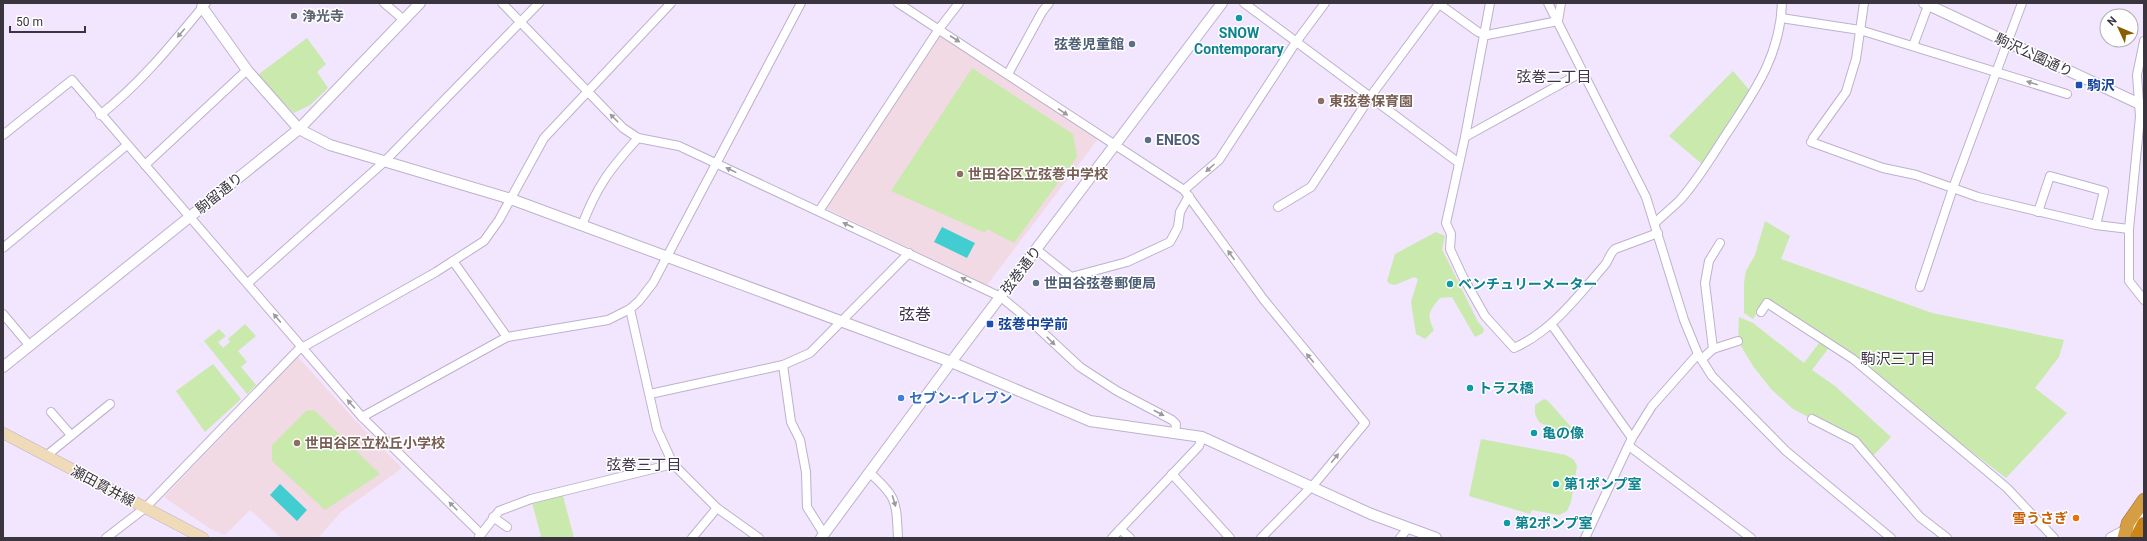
<svg xmlns="http://www.w3.org/2000/svg" width="2147" height="541" viewBox="0 0 2147 541" font-family="Roboto,'Noto Sans JP',sans-serif">
<style>
.education{fill:#f2dae4}
.green{fill:#c9e9ad}
.water{fill:#42cdd1}
.lines{fill:none;stroke-linecap:round;stroke-linejoin:round}
.minor-casing{stroke:#beb1cc;stroke-width:10}
.tertiary-casing{stroke:#beb1cc;stroke-width:12}
.secondary-casing{stroke:#beb1cc;stroke-width:12}
.trunk-casing{stroke:#996924;stroke-width:14}
.motorway-casing{stroke:#996924;stroke-width:16}
.minor{stroke:#fff;stroke-width:8}
.tertiary{stroke:#fff;stroke-width:10}
.secondary{stroke:#f0dbb9;stroke-width:11}
.trunk{stroke:#d69e44;stroke-width:13}
.motorway{stroke:#cc8616;stroke-width:14}
.oneway{fill:#9c9a9e}
.worship-dot{fill:#6b7280;stroke:#fff;stroke-width:1.5}
.culture-dot{fill:#0f9aa8;stroke:#fff;stroke-width:1.5}
.service-dot{fill:#5c6f8a;stroke:#fff;stroke-width:1.5}
.transit-dot{fill:#1a4fb4;stroke:#fff;stroke-width:1.5}
.education-dot{fill:#8d6e63;stroke:#fff;stroke-width:1.5}
.shop-dot{fill:#3f7fe0;stroke:#fff;stroke-width:1.5}
.food-dot{fill:#e8710a;stroke:#fff;stroke-width:1.5}
.labels{text-anchor:middle;stroke-width:3;stroke-linejoin:round;paint-order:stroke}
.worship-label{font-size:14px;font-weight:bold;fill:#5b616d;stroke:#fff;text-anchor:start}
.culture-label{font-size:14px;font-weight:bold;fill:#0d838f;stroke:#fff;text-anchor:start}
.service-label{font-size:14px;font-weight:bold;fill:#4e5e75;stroke:#fff;text-anchor:start}
.street-label{font-size:14px;fill:#39343e;stroke:#fff}
.transit-label{font-size:14px;font-weight:bold;fill:#164399;stroke:#fff;text-anchor:start}
.education-label{font-size:14px;font-weight:bold;fill:#785e54;stroke:#fff;text-anchor:start}
.shop-label{font-size:14px;font-weight:bold;fill:#366cbe;stroke:#fff;text-anchor:start}
.food-label{font-size:14px;font-weight:bold;fill:#c56008;stroke:#fff;text-anchor:end}
.neighbourhood-label{font-size:15px;fill:#3e3349;stroke:#fff}
.quarter-label{font-size:16px;fill:#3e3349;stroke:#fff}
</style>
<rect width="100%" height="100%" fill="#f1e6fd"/>
<g class="education">
<polygon points="940,36 1098,139 987,285 825,208"/>
<polygon points="298,357 355,420 401,467 401,469 341,512 318,538 281,538 250,510 225,535 209,528 164,497"/>
</g>
<g class="green">
<polygon points="307,38 326,64 317,72 328,88 310,105 294,113 273,92 259,74"/>
<polygon points="972,68 1073,134 1077,157 1014,243 987,229 985,233 891,191"/>
<polygon points="1733,71 1751,92 1734,113 1702,164 1669,136"/>
<polygon points="1765,221 1790,236 1781,259 1932,313 2064,340 2059,357 2035,388 2067,413 2006,478 1938,426 1854,355 1766,299 1753,319 1744,313 1744,283 1746,271 1755,255"/>
<path d="M 1436,232 L 1445,236 L 1442,249 L 1478,322 L 1484,329 L 1483,333 L 1475,337 L 1452,297 L 1440,298 C 1429,311 1426,315 1434,330 L 1425,339 L 1416,334 L 1411,302 L 1418,279 L 1414,277 L 1395,285 L 1390,284 L 1387,281 L 1395,254 Z"/>
<polygon points="1739,317 1753,323 1804,363 1822,339 1831,345 1812,370 1835,386 1891,437 1871,458 1855,441 1793,409 1771,389 1753,366 1738,341"/>
<polygon points="245,324 256,336 238,351 247,362 241,367 256,385 247,394 204,341 219,329 226,336 218,342 223,348 230,342 228,339"/>
<polygon points="213,364 241,399 205,432 176,391"/>
<polygon points="1544,399 1548,401 1572,428 1569,434 1565,436 1539,422 1535,414 1535,405"/>
<polygon points="314,410 380,474 325,510 272,461 272,445 306,411"/>
<polygon points="1481,439 1566,455 1574,460 1577,466 1571,502 1567,511 1559,515 1532,510 1530,514 1469,496"/>
<polygon points="562,492 574,538 534,538 541,536 531,499"/>
</g>
<g class="water">
<polygon points="942,227 975,243 967,258 934,242"/>
<polygon points="280,484 307,510 297,521 270,495"/>
</g>
<g class="lines">
<defs>
<g id="minor">
<polyline points="384,3 404,20"/>
<polyline points="502,3 623,128 638,138 679,146 1001,297 1037,327 1080,367 1117,391 1172,420 1176,424 1175,434"/>
<polyline points="898,3 1184,190 1264,300 1365,423 1316,482 1261,538"/>
<polyline points="1244,3 1459,163"/>
<polyline points="1438,3 1478,32 1487,35 1558,21 1561,3"/>
<path d="M 1490,3 L 1465,137 L 1446,223 L 1451,234 L 1450,249 L 1463,277 L 1485,316 L 1514,348 C 1551,332 1578,296 1604,266 C 1609,261 1609,254 1615,249 L 1658,233"/>
<polyline points="1548,3 1646,197 1684,320 1698,354 1712,376 1786,451 1891,538"/>
<polyline points="1781,18 1860,30 2067,94"/>
<polyline points="2144,41 2137,75 2140,117 2129,229 2129,281 2144,300"/>
<polyline points="1913,46 1929,3"/>
<polyline points="1008,74 1042,12 1049,3"/>
<path d="M 100,115 C 141,83 173,43 206,3"/>
<polyline points="3,135 72,80 362,417 481,534"/>
<polyline points="1465,137 1577,75 1584,73"/>
<polyline points="1813,138 1846,92 1856,59 1864,3"/>
<polyline points="1811,142 1883,168 1916,175 1978,197 2096,225 2129,229"/>
<polyline points="145,165 247,70"/>
<polyline points="1184,190 1219,160 1296,42 1325,3"/>
<polyline points="1278,207 1311,187 1370,97 1439,4"/>
<polyline points="819,211 939,29 959,3"/>
<polyline points="2038,212 2050,176 2104,191 2096,225"/>
<path d="M 1655,223 C 1663,215 1672,208 1680,200 C 1699,179 1713,154 1729,130 C 1756,89 1780,55 1782,3"/>
<path d="M 582,225 C 597,186 610,169 638,138"/>
<polyline points="3,248 127,145"/>
<polyline points="1037,250 1071,277 1127,262 1170,242 1178,227 1180,212 1189,196"/>
<polyline points="453,261 507,337"/>
<polyline points="248,283 384,162 539,3"/>
<polyline points="1920,287 1953,188 2022,3"/>
<polyline points="630,309 657,429 673,464 717,508 759,538"/>
<polyline points="1761,312 1767,303 1853,359 2007,488 2054,538"/>
<polyline points="3,314 30,346"/>
<polyline points="1554,328 1632,438"/>
<polyline points="1713,349 1738,341"/>
<polyline points="1702,359 1713,349 1705,283 1709,261 1720,243"/>
<polyline points="783,365 791,422 800,440 806,472 807,507 824,534"/>
<polyline points="650,394 783,365 810,353 909,253"/>
<polyline points="51,412 71,435"/>
<polyline points="362,417 507,337 608,320 630,309 639,301 653,283 801,3"/>
<polyline points="1812,419 1855,441 1920,517 1947,538"/>
<polyline points="1629,446 1751,538"/>
<polyline points="46,456 110,404"/>
<path d="M 870,473 C 898,498 896,502 898,538"/>
<polyline points="1172,474 1230,538"/>
<polyline points="493,517 507,527"/>
<polyline points="1120,529 1130,538"/>
<polyline points="479,537 499,511 531,499 673,464"/>
<polyline points="106,538 145,508 298,350 436,272 484,241 499,220 544,138 671,3"/>
<polyline points="692,538 717,508"/>
<polyline points="1112,538 1199,446 1202,437"/>
<polyline points="1400,538 1408,528"/>
<polyline points="1585,538 1632,438 1652,406 1698,354"/>
</g>
<g id="tertiary">
<polyline points="1924,3 2144,106"/>
<polyline points="202,7 247,70 299,129 330,145 511,199 951,362 1090,421 1202,437 1371,514 1436,538"/>
<polyline points="3,367 299,129 420,3"/>
<polyline points="821,538 951,362 1222,3"/>
<polyline points="2111,538 2126,530 2144,518"/>
</g>
<polyline id="secondary" points="3,433 203,538"/>
<polyline id="trunk" points="2124,538 2128,523 2144,500"/>
<polyline id="motorway" points="2137,538 2144,524"/>
</defs>
<use href="#minor" class="minor-casing"/>
<use href="#tertiary" class="tertiary-casing"/>
<use href="#secondary" class="secondary-casing"/>
<use href="#trunk" class="trunk-casing"/>
<use href="#motorway" class="motorway-casing"/>
<use href="#minor" class="minor"/>
<use href="#tertiary" class="tertiary"/>
<use href="#secondary" class="secondary"/>
<use href="#trunk" class="trunk"/>
<use href="#motorway" class="motorway"/>
</g>
<defs><path id="oneway-solid" d="M-6-.8H1V-3.2L6.5 0L1 3.2V.8H-6Z"/></defs>
<g class="oneway">
<use href="#oneway-solid" transform="translate(181 33) rotate(130)"/>
<use href="#oneway-solid" transform="translate(955 39) rotate(33)"/>
<use href="#oneway-solid" transform="translate(2032 83) rotate(-163)"/>
<use href="#oneway-solid" transform="translate(1063 112) rotate(34)"/>
<use href="#oneway-solid" transform="translate(614 118) rotate(-135)"/>
<use href="#oneway-solid" transform="translate(1210 168) rotate(138)"/>
<use href="#oneway-solid" transform="translate(731 170) rotate(-154)"/>
<use href="#oneway-solid" transform="translate(848 225) rotate(-155)"/>
<use href="#oneway-solid" transform="translate(1231 255) rotate(-125)"/>
<use href="#oneway-solid" transform="translate(966 280) rotate(-154)"/>
<use href="#oneway-solid" transform="translate(277 318) rotate(-130)"/>
<use href="#oneway-solid" transform="translate(1051 341) rotate(45)"/>
<use href="#oneway-solid" transform="translate(1310 358) rotate(-130)"/>
<use href="#oneway-solid" transform="translate(351 404) rotate(-131)"/>
<use href="#oneway-solid" transform="translate(1159 413) rotate(28)"/>
<use href="#oneway-solid" transform="translate(1335 458) rotate(-51)"/>
<use href="#oneway-solid" transform="translate(894 501) rotate(73)"/>
<use href="#oneway-solid" transform="translate(453 506) rotate(-135)"/>
</g>
<circle class="worship-dot" cx="294" cy="16" r="4"/>
<g class="culture-dot">
<circle cx="1239" cy="18" r="4"/>
<circle cx="1450" cy="284" r="4"/>
<circle cx="1470" cy="388" r="4"/>
<circle cx="1534" cy="433" r="4"/>
<circle cx="1556" cy="484" r="4"/>
<circle cx="1507" cy="523" r="4"/>
</g>
<g class="service-dot">
<circle cx="1132" cy="44" r="4"/>
<circle cx="1148" cy="140" r="4"/>
<circle cx="1036" cy="283" r="4"/>
</g>
<g class="transit-dot">
<rect x="2075" y="81" width="8" height="8" rx="2"/>
<rect x="986" y="320" width="8" height="8" rx="2"/>
</g>
<g class="education-dot">
<circle cx="1321" cy="101" r="4"/>
<circle cx="960" cy="174" r="4"/>
<circle cx="297" cy="443" r="4"/>
</g>
<circle class="shop-dot" cx="901" cy="398" r="4"/>
<circle class="food-dot" cx="2076" cy="518" r="4"/>
<g class="labels">
<g class="worship-label">
<text x="302" y="21">浄光寺</text>
</g>
<g class="culture-label">
<text x="1239" y="38" text-anchor="middle">SNOW<tspan x="1239" dy="16">Contemporary</tspan></text>
<text x="1458" y="289">ベンチュリーメーター</text>
<text x="1478" y="393">トラス橋</text>
<text x="1542" y="438">亀の像</text>
<text x="1564" y="489">第1ポンプ室</text>
<text x="1515" y="528">第2ポンプ室</text>
</g>
<g class="service-label">
<text x="1124" y="49" text-anchor="end">弦巻児童館</text>
<text x="1156" y="145">ENEOS</text>
<text x="1044" y="288">世田谷弦巻郵便局</text>
</g>
<g class="street-label">
<text transform="translate(2034 55) rotate(25)" y="5">駒沢公園通り</text>
<text transform="translate(219 193) rotate(-39)" y="5">駒留通り</text>
<text transform="translate(1021 270) rotate(-53)" y="5">弦巻通り</text>
<text transform="translate(103 486) rotate(28)" y="5">瀬田貫井線</text>
</g>
<g class="transit-label">
<text x="2087" y="90">駒沢</text>
<text x="998" y="329">弦巻中学前</text>
</g>
<g class="education-label">
<text x="1329" y="106">東弦巻保育園</text>
<text x="968" y="179">世田谷区立弦巻中学校</text>
<text x="305" y="448">世田谷区立松丘小学校</text>
</g>
<g class="shop-label">
<text x="909" y="403">セブン-イレブン</text>
</g>
<g class="food-label">
<text x="2068" y="523">雪うさぎ</text>
</g>
<g class="neighbourhood-label">
<text x="1554" y="82">弦巻二丁目</text>
<text x="1898" y="364">駒沢三丁目</text>
<text x="644" y="470">弦巻三丁目</text>
</g>
<g class="quarter-label">
<text x="915" y="320">弦巻</text>
</g>
</g>
<rect width="2147" height="541" fill="none" stroke="#39343e" stroke-width="8"/>
<g transform="translate(2119 28) rotate(314)"><circle r="19" fill="#ffffff" stroke="#b0aeb2"/>
<path d="M0-3L7 15L0 10L-7 15Z" fill="#8a5d01"/>
<text y="-6" font-size="11" font-weight="bold" text-anchor="middle" fill="#39343e">N</text>
</g>
<path d="M10 26v6h75v-6" fill="none" stroke="#39343e" stroke-width="2"/>
<text x="16" y="26" font-size="12" fill="#39343e" stroke="#ffffff" stroke-width="3" paint-order="stroke">50 m</text>
</svg>
